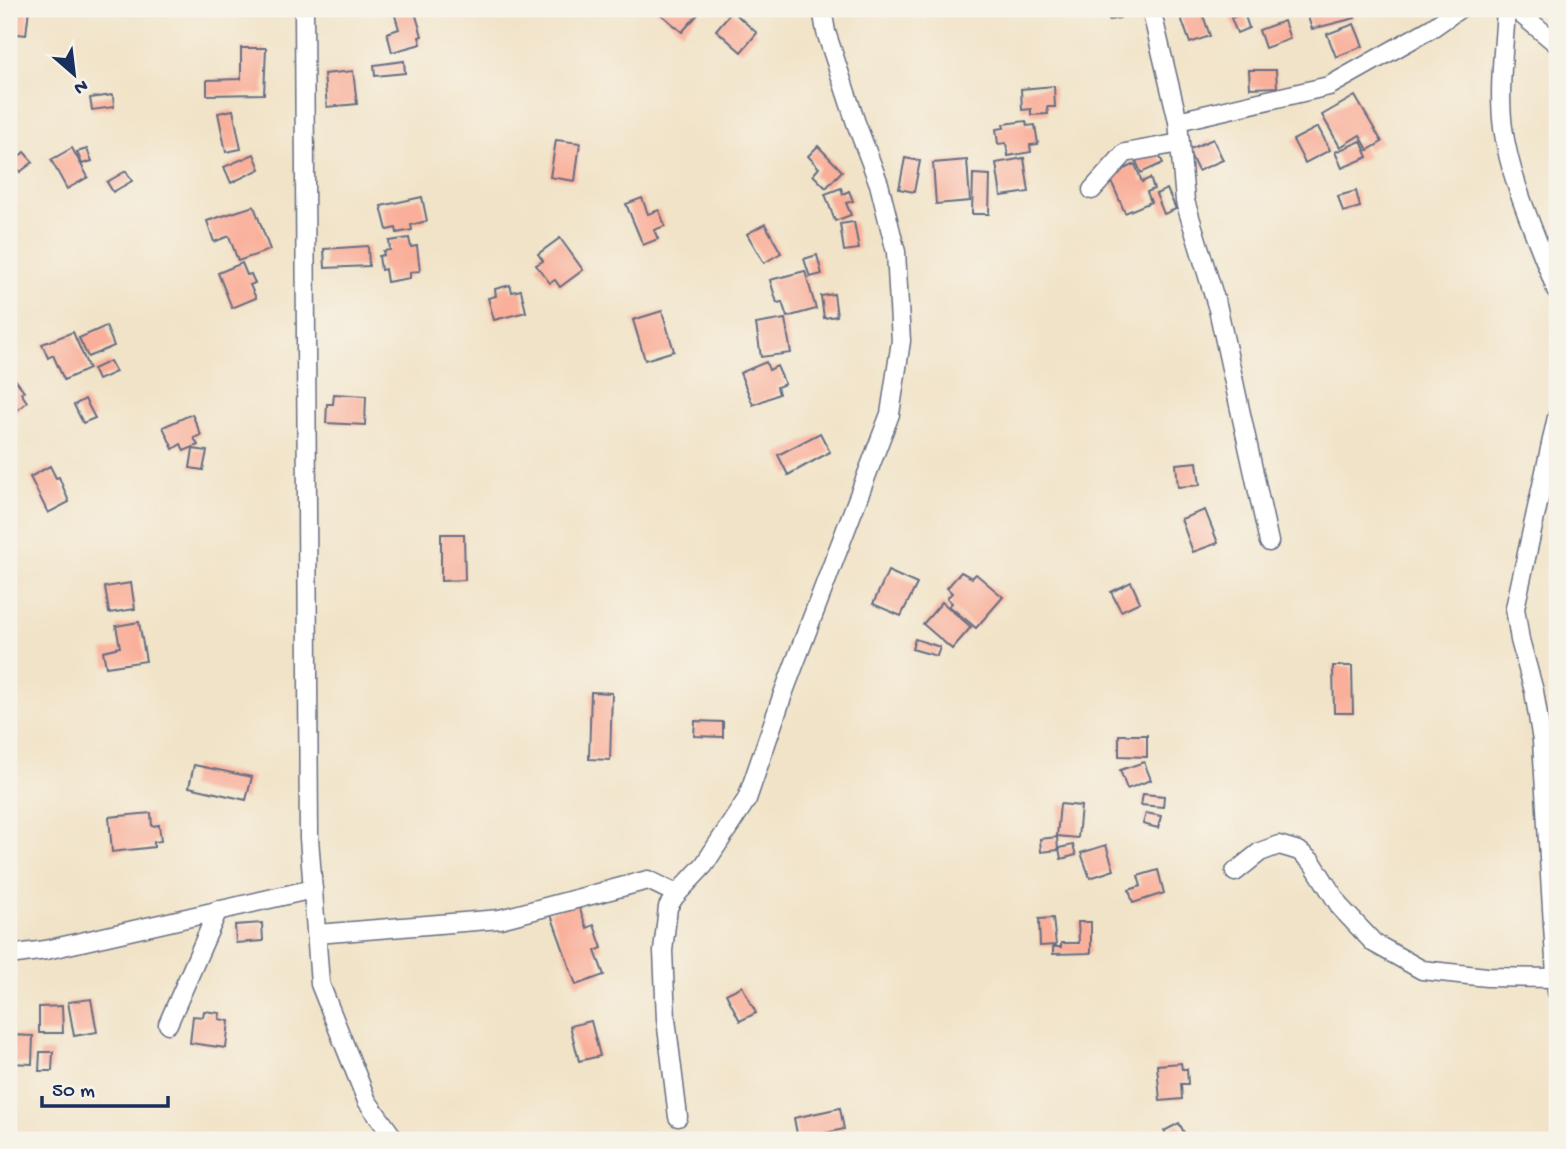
<svg xmlns="http://www.w3.org/2000/svg" width="1566" height="1149" viewBox="0 0 1566 1149" font-family="'Gochi Hand',sans-serif">
<style>
.building{fill:#f9af9a}
.lines{fill:none;stroke-linecap:round;stroke-linejoin:round}
.street-casing{stroke:#666e83;stroke-width:21}
.street{stroke:#fff;stroke-width:18}
</style>
<rect width="100%" height="100%" fill="#f7f3e8"/>
<filter id="ink" filterUnits="userSpaceOnUse"><feTurbulence type="fractalNoise" baseFrequency=".0143" numOctaves="2"/><feDisplacementMap in="SourceGraphic" scale="14" xChannelSelector="R" yChannelSelector="G"/><feConvolveMatrix kernelMatrix="1 2 1 2 8 2 1 2 1" color-interpolation-filters="sRGB"/></filter>
<filter id="wash" filterUnits="userSpaceOnUse"><feTurbulence type="fractalNoise" baseFrequency=".00686" numOctaves="4" result="noise"/><feDisplacementMap in="SourceGraphic" scale="28" xChannelSelector="R" yChannelSelector="G"/><feGaussianBlur stdDeviation="1.57" result="paint"/><feColorMatrix in="noise" values="0 0 0 0 0 0 0 0 0 0 0 0 0 0 0 0 0 1.4 0 .05"/><feComposite in="paint" operator="in"/></filter>
<g filter="url(#wash)">
<rect width="100%" height="100%" fill="#f1e3c7"/>
<g id="blocks">
<g class="building">
<polygon points="9,9 29,9 26,35 9,33"/>
<polygon points="393,9 414,9 422,36 419,37 421,44 392,52 387,33 399,29"/>
<polygon points="655,9 694,9 699,13 682,32"/>
<polygon points="1107,9 1118,9 1120,18 1109,20"/>
<polygon points="1178,9 1201,9 1210,36 1190,43"/>
<polygon points="1341,9 1352,9 1355,18 1312,29 1308,17"/>
<polygon points="732,11 757,33 741,52 716,30"/>
<polygon points="1244,13 1249,28 1237,33 1231,18"/>
<polygon points="1284,21 1290,39 1265,48 1259,30"/>
<polygon points="1354,24 1363,46 1336,57 1327,34"/>
<polygon points="241,48 266,48 264,94 207,95 207,80 241,79"/>
<polygon points="404,61 405,73 375,76 374,65"/>
<polygon points="1249,70 1276,70 1277,87 1250,88"/>
<polygon points="353,71 357,104 327,107 324,74"/>
<polygon points="1054,86 1055,107 1047,107 1048,114 1031,115 1031,109 1022,110 1021,89"/>
<polygon points="113,95 114,107 92,110 90,98"/>
<polygon points="1355,96 1382,142 1368,150 1360,135 1340,147 1322,115"/>
<polygon points="233,110 241,149 226,152 218,113"/>
<polygon points="1026,121 1027,126 1035,125 1038,144 1030,145 1031,152 1008,156 1006,143 998,144 996,129 1004,128 1003,124"/>
<polygon points="1318,127 1330,150 1305,163 1293,140"/>
<polygon points="1213,139 1223,160 1198,171 1188,150"/>
<polygon points="556,140 580,143 575,181 550,177"/>
<polygon points="1361,141 1368,157 1342,168 1335,152"/>
<polygon points="818,146 842,171 826,188 813,175 819,168 808,156"/>
<polygon points="72,148 88,177 67,189 51,160"/>
<polygon points="87,149 92,161 82,164 77,152"/>
<polygon points="1157,151 1163,163 1141,173 1136,161"/>
<polygon points="24,152 33,162 20,172 13,162"/>
<polygon points="254,154 260,169 231,183 224,167"/>
<polygon points="905,158 920,161 914,192 899,189"/>
<polygon points="1024,158 1029,192 1001,196 996,163"/>
<polygon points="967,160 970,201 936,204 933,163"/>
<polygon points="1135,164 1142,182 1150,178 1154,189 1147,192 1151,202 1125,213 1109,176"/>
<polygon points="126,171 132,181 113,192 107,182"/>
<polygon points="973,174 990,175 989,214 972,214"/>
<polygon points="841,188 843,194 849,191 853,201 846,203 851,215 835,221 825,194"/>
<polygon points="1167,189 1176,209 1164,214 1156,194"/>
<polygon points="1356,191 1360,207 1343,212 1338,196"/>
<polygon points="422,197 427,221 411,225 412,230 397,233 396,228 387,230 381,206"/>
<polygon points="642,198 648,214 659,210 665,226 654,230 658,239 643,245 626,204"/>
<polygon points="254,206 270,250 238,261 229,236 214,242 207,221"/>
<polygon points="854,222 859,249 844,251 840,224"/>
<polygon points="765,224 781,253 764,263 747,234"/>
<polygon points="409,238 411,247 417,246 420,271 410,272 410,278 387,282 385,269 381,270 379,256 384,255 383,251 390,250 389,241"/>
<polygon points="560,238 583,270 560,287 555,280 550,283 536,265 543,261 538,254"/>
<polygon points="368,246 369,266 325,268 324,249"/>
<polygon points="817,255 822,274 810,277 804,259"/>
<polygon points="242,263 247,275 251,274 255,283 250,285 256,298 232,308 218,273"/>
<polygon points="805,271 816,309 787,317 782,302 777,303 770,280"/>
<polygon points="510,285 512,292 521,290 526,312 494,320 488,298 496,296 495,289"/>
<polygon points="834,294 837,316 824,318 821,296"/>
<polygon points="662,311 674,351 645,360 633,320"/>
<polygon points="785,319 791,353 761,357 756,324"/>
<polygon points="106,326 114,346 88,357 79,338"/>
<polygon points="73,332 89,369 64,380 53,355 48,358 42,344"/>
<polygon points="110,361 116,372 98,380 93,369"/>
<polygon points="766,362 769,370 777,366 785,384 777,387 779,394 753,405 740,373"/>
<polygon points="9,378 11,380 14,378 24,391 21,393 27,402 9,417"/>
<polygon points="334,394 366,396 365,425 326,423 327,404 333,404"/>
<polygon points="85,399 95,418 83,423 74,405"/>
<polygon points="192,414 201,435 194,438 198,445 184,451 181,444 173,449 163,427"/>
<polygon points="820,433 830,452 788,475 778,455"/>
<polygon points="193,449 207,451 203,470 190,468"/>
<polygon points="1197,462 1200,485 1178,487 1176,464"/>
<polygon points="50,466 56,478 59,477 69,502 48,513 30,477"/>
<polygon points="1205,510 1218,543 1193,552 1181,519"/>
<polygon points="441,534 464,534 465,580 441,581"/>
<polygon points="888,571 917,584 901,616 873,604"/>
<polygon points="961,572 972,578 976,574 1003,597 976,628 949,606 952,603 947,598 952,593 947,588"/>
<polygon points="1131,582 1140,602 1121,611 1111,592"/>
<polygon points="131,583 135,609 109,613 105,587"/>
<polygon points="942,602 971,627 952,649 923,624"/>
<polygon points="139,622 146,661 106,667 103,651 120,647 116,626"/>
<polygon points="915,639 940,647 937,656 912,649"/>
<polygon points="1333,666 1352,666 1353,713 1334,713"/>
<polygon points="591,692 612,693 610,760 589,759"/>
<polygon points="695,721 723,722 723,737 694,736"/>
<polygon points="1119,735 1147,735 1147,757 1119,756"/>
<polygon points="1144,762 1151,780 1127,789 1120,770"/>
<polygon points="194,765 252,777 246,800 189,787"/>
<polygon points="1143,794 1164,796 1163,807 1141,805"/>
<polygon points="1060,804 1081,806 1078,838 1057,836"/>
<polygon points="151,813 152,826 159,825 161,841 154,842 154,847 112,852 109,817"/>
<polygon points="1146,813 1161,816 1158,828 1143,824"/>
<polygon points="1057,837 1058,850 1041,852 1040,839"/>
<polygon points="1073,845 1076,855 1061,859 1059,848"/>
<polygon points="1106,845 1114,870 1090,878 1081,853"/>
<polygon points="1158,870 1164,893 1133,903 1129,890 1141,886 1138,876"/>
<polygon points="577,902 587,928 594,925 602,948 595,951 604,975 576,985 550,912"/>
<polygon points="1053,918 1056,945 1040,946 1039,919"/>
<polygon points="1078,922 1091,922 1091,953 1053,954 1053,947 1061,947 1061,943 1079,943"/>
<polygon points="262,923 263,941 236,943 235,925"/>
<polygon points="742,986 756,1013 740,1021 726,994"/>
<polygon points="91,999 97,1032 74,1036 68,1002"/>
<polygon points="62,1006 63,1033 39,1033 39,1007"/>
<polygon points="204,1011 220,1013 219,1019 229,1021 226,1048 190,1043 193,1016 203,1017"/>
<polygon points="591,1021 600,1056 579,1061 570,1026"/>
<polygon points="11,1035 33,1036 32,1064 10,1063"/>
<polygon points="40,1052 53,1052 52,1071 39,1071"/>
<polygon points="1181,1063 1182,1069 1187,1069 1188,1084 1181,1084 1182,1099 1160,1101 1157,1065"/>
<polygon points="840,1108 844,1129 798,1139 794,1118"/>
<polygon points="1179,1123 1188,1140 1169,1140 1164,1131"/>
</g>
</g>
</g>
<g filter="url(#ink)">
<use href="#blocks" fill-opacity="0" stroke="#666e83" stroke-width="2"/>
<g class="lines">
<defs>
<g id="street">
<polyline points="304,9 309,838 320,984 367,1101 395,1140"/>
<polyline points="1151,9 1178,121 1329,86 1432,28 1459,9"/>
<path d="M 1506,9 C 1504,48 1498,89 1503,128 C 1511,185 1538,239 1557,292"/>
<polyline points="1515,9 1557,44"/>
<polyline points="1178,121 1185,201 1218,309 1269,542"/>
<polyline points="1092,190 1125,153 1180,143"/>
<polyline points="1557,417 1515,608 1520,640 1534,691 1542,741 1557,992"/>
<polyline points="1235,872 1260,852 1279,845 1299,851 1312,862 1341,908 1374,943 1422,970 1487,977 1557,978"/>
<polyline points="317,934 500,919 648,880 677,894"/>
<polyline points="9,955 46,950 313,889"/>
<polyline points="168,1024 218,910"/>
<polyline points="678,1117 666,1019 663,951 668,907 675,896 704,865 747,799 783,694 890,414 901,341 896,252 879,184 856,123 826,32 822,9"/>
</g>
</defs>
<use href="#street" class="street-casing"/>
<use href="#street" class="street"/>
</g>
</g>
<rect width="1566" height="1149" fill="none" stroke="#f7f3e8" stroke-width="35"/>
<g transform="translate(74 74) rotate(152)" stroke="#f7f3e8" stroke-width="5" paint-order="stroke">
<path d="M0-5L12 26L0 18L-12 26Z" fill="#1b2f5e"/>
<text y="-10" font-size="19" font-weight="bold" text-anchor="middle" fill="#1b2f5e">N</text>
</g>
<path d="M42 1096v10h126v-10" fill="none" stroke="#1b2f5e" stroke-width="3.5"/>
<text x="52" y="1096" font-size="21" fill="#1b2f5e" stroke="#f7f3e8" stroke-width="5" paint-order="stroke">50 m</text>
</svg>
